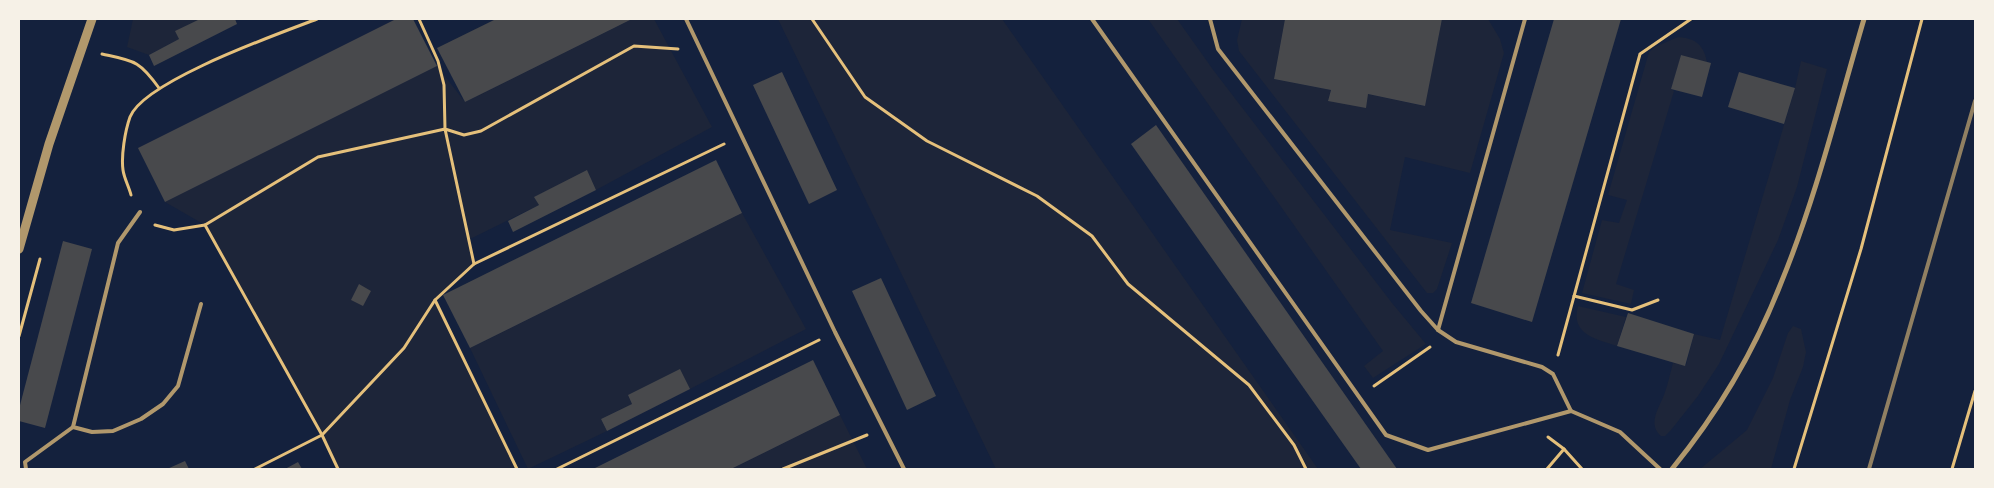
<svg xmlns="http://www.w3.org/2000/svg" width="1994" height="488" viewBox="0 0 1994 488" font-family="'Source Serif 4',serif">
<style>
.green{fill:#1d2539}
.building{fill:#48494c}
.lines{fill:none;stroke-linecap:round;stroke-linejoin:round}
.path{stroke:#e5c07b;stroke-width:3}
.service{stroke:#b1986c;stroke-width:4}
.minor{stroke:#b1986c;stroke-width:5}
.tertiary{stroke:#b1986c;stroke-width:9}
.rail{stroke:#918062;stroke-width:4}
</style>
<rect width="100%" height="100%" fill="#14213d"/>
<g class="green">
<polygon points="133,19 200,19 176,31 179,39 149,55 127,47"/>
<polygon points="632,19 654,19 712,127 596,190 587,171 535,197 539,205 468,240 474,264 435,300 517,469 339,469 322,435 205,225 165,202 437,66 465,102"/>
<polygon points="778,19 1002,19 1318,469 996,469"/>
<polygon points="1148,19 1177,19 1214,71 1392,303 1426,344 1373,378 1364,366 1383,351"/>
<polygon points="1242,19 1285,19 1274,79 1331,90 1328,100 1368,94 1424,106 1442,19 1488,19 1500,39 1504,53 1470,173 1405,157 1390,230 1452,243 1437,289 1433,293 1427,293 1239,51 1237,40"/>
<path d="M 1678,37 C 1695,38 1704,45 1707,62 L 1681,55 L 1671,89 L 1674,91 L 1616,284 L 1634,290 L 1631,304 L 1582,293 L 1602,220 L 1619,223 L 1627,200 L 1608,195 L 1649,52 L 1655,47 Z"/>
<path d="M 1801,61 L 1827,69 L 1797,187 L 1778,240 L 1719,364 L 1698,396 L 1671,430 L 1665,436 L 1661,436 C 1647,424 1659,408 1664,395 C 1668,384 1670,374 1673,363 L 1686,365 L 1694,334 L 1720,340 L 1795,88 Z"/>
<polygon points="742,213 806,329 690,389 628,395 632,404 601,419 607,431 528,469 470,348"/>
<path d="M 1578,306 L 1626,317 L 1617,346 C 1597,339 1570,335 1578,306 Z"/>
<polygon points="1793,326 1801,329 1806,352 1803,367 1790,400 1771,469 1700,469 1747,430 1773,378 1788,333"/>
<polygon points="840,415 867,469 731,469"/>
</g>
<g class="building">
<polygon points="200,19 235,19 237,24 154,66 149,55 179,39 175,31"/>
<polygon points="396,19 413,19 437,66 165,202 138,148"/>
<polygon points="496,19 632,19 465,102 437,48"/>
<polygon points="1285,19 1442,19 1425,106 1368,94 1366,108 1328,101 1331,90 1274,79"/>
<polygon points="1554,19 1621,19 1532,322 1471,303"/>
<polygon points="1681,55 1711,63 1702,97 1671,89"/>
<polygon points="782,72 837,190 809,204 753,85"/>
<polygon points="1739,72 1795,88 1784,124 1728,107"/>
<polygon points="1156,125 1397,469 1361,469 1131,144"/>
<polygon points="716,160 742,213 470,348 443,295"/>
<polygon points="587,170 596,190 513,232 508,221 539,205 534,197"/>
<polygon points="63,241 92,249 45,428 19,421 19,409"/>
<polygon points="881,278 936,396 907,410 852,291"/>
<polygon points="359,284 371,291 363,306 351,300"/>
<polygon points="1628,313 1694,334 1685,366 1617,346"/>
<polygon points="813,360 840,415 731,469 593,469"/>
<polygon points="680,369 690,389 607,431 601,419 632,404 628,395"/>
<polygon points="185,461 189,469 167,469"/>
<polygon points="298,462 302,469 285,469"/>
</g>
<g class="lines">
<g class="path">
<polyline points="419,19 438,61 444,85 445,129 464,135 481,131 634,46 678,49"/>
<polyline points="812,19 865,97 927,141 1037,196 1092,236 1128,284 1249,385 1294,445 1306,469"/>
<path d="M 102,54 C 134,61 139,60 159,88"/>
<path d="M 131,195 C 129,187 124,178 123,170 C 121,156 125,131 130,117 C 144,81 278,34 317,19"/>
<polyline points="155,225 174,230 205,225 322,435 338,469"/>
<polyline points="205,225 318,157 445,129 474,264 435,300 517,469"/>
<polyline points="474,264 724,144"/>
<polyline points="1574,296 1632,310 1658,300"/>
<polyline points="19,336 40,259"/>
<polyline points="1558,355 1640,54 1691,19"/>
<polyline points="1374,386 1430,347"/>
<polyline points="1548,437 1564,449 1582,469"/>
<polyline points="255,469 322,435 404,348 435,300"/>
<polyline points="557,469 819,340"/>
<polyline points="783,469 867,435"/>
<polyline points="1547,469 1564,449"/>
<polyline points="1794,469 1861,249 1922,19"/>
<polyline points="1952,469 1975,391"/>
</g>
<g class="service">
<polyline points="686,19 835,332 904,469"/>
<polyline points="1092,19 1386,435 1428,450 1571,411 1620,432 1660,469"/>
<polyline points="1210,19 1218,49 1421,311 1438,330 1456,342 1542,367 1553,374 1571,411"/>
<polyline points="140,212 118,243 73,427 92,432 113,431 141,419 163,404 178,386 201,304"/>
<polyline points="1438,330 1525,19"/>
<polyline points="26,469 25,462 73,427"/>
</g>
<path class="minor" d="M 1672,469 C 1717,414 1755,350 1781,283 C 1816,198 1838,107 1864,19"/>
<polyline class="tertiary" points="19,249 49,144 92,19"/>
<polyline class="rail" points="1869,469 1975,101"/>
</g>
<rect width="1994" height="488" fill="none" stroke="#f6f1e7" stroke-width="40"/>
</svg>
